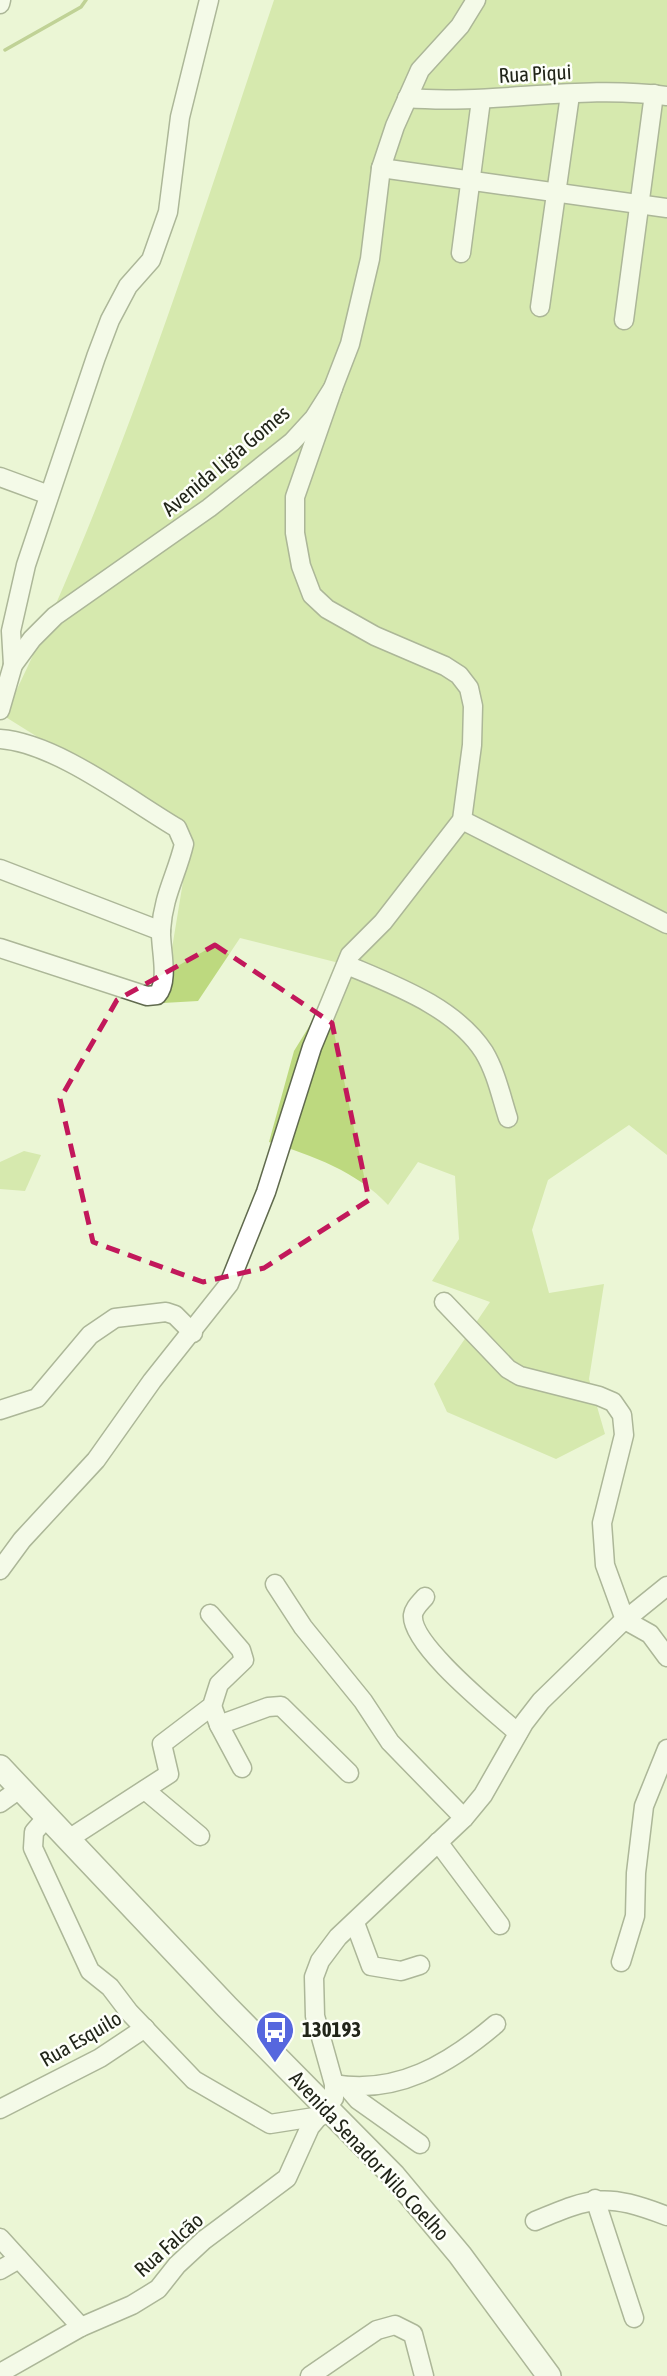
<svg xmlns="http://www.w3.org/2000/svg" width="667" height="2376" viewBox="0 0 667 2376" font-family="'Asap Condensed',sans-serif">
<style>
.green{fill:#bdd97f}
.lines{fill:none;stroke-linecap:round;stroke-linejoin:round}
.stream{stroke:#8ca649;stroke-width:3.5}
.minor-casing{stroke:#606a4e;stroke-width:21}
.major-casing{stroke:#606a4e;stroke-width:26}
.minor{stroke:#fff;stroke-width:18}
.major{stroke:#fff;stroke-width:23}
.marked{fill:none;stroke:#c2185b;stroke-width:5;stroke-dasharray:14 9;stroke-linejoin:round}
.labels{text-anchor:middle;stroke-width:5;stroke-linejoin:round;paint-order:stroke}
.street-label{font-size:21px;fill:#212519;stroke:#fdfff9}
.poi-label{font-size:21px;font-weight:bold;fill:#212519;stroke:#fdfff9;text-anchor:start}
</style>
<rect width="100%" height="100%" fill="#ebf6d6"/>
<g class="green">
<path d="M 274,0 L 667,0 L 667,1155 L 629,1125 L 548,1180 L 532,1230 L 549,1293 L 604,1284 L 589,1379 L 605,1434 L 556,1459 L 447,1412 L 434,1384 L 490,1302 L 432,1281 L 459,1239 L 455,1176 L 418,1162 L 388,1205 C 358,1172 311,1155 269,1142 L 294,1051 L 347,965 L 240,938 L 198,1001 L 163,1003 L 191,833 L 4,716 C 116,489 194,240 274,0 Z"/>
<polygon points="24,1151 41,1155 25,1191 0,1189 0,1162"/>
</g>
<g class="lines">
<polyline class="stream" points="5,50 81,7 86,0"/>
<defs>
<g id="minor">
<polyline points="0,4 1,0"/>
<path d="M 407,98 C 493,105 581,84 667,96"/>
<polyline points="381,168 667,208"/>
<polyline points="461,253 481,100"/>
<polyline points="540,307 570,95"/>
<polyline points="624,320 654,94"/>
<polyline points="0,477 49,495"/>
<polyline points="13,665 11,631 26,565 96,357 110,320 128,286 151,260 168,212 180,117 209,0"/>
<polyline points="0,710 13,665 32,639 55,616 209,508 292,442 314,418 333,388 350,344 370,259 381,168 395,126 420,70 460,26 476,0"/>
<path d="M 0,739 C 56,743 128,799 177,828 L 184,844 C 177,874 163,896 161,930 C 160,948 170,981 157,995 L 147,996 L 0,948"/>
<polyline points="462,820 667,924"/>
<polyline points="0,869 161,931"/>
<path d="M 347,965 C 394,985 455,1007 484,1052 C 496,1072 501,1096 508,1118"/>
<polyline points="444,1302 508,1369 520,1376 599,1396 613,1402 622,1415 624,1435 602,1523 605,1565 625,1620 650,1634 667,1657"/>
<polyline points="0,1410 37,1398 90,1335 115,1318 166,1312 175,1315 193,1333"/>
<polyline points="0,1570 22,1540 96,1460 152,1381 229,1284 266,1192 312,1047 350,955 383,922 462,820 472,745 473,706 469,688 459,675 445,666 375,636 327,609 312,595 301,566 295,533 295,497 333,388"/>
<polyline points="275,1584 303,1627 363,1701 390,1742 464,1818"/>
<path d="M 425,1597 C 420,1603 414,1608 413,1615 C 410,1645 496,1713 518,1733"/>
<polyline points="212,1706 219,1725 268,1707 281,1706 349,1773"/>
<polyline points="219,1725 242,1768"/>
<polyline points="145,1790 200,1836"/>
<polyline points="0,1803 21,1788"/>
<polyline points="47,1817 34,1832 33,1848 90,1971 110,1987 129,2012 194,2080 270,2124 321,2116"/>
<polyline points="67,1840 169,1774 162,1744 212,1706 219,1684 244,1660 241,1650 210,1614"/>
<polyline points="438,1842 500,1925"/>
<polyline points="355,1923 371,1966 401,1971 420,1965"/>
<polyline points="621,1962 635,1916 636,1873 644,1806 667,1749"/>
<path d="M 334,2084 C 397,2095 449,2064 496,2024"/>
<polyline points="346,2086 358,2100 420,2144"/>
<polyline points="0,2109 100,2058 145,2028"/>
<polyline points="595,2199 634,2318"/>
<path d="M 535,2221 C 594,2196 606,2193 667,2216"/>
<polyline points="0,2238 81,2327"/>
<polyline points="0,2270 19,2259"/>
<polyline points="0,2373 81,2327 132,2305 158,2289 177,2265 204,2240 287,2178 310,2127 334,2098 334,2084 315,2016 314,1977 320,1961 338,1937 464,1818 483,1795 524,1723 541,1701 620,1624 667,1586"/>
<polyline points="310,2376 377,2330 395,2325 413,2334 424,2376"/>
</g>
<polyline id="major" points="0,1767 227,2007 394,2176 460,2255 549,2376"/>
</defs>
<use href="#minor" class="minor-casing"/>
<use href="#major" class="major-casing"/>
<use href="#minor" class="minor"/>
<use href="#major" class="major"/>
</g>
<path d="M0 0H667V2376H0ZM 215,945 L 332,1023 L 369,1200 L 264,1268 L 203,1282 L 93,1242 L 60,1099 L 117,1000 Z" fill="#ebf6d6" fill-opacity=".55" fill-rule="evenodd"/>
<path class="marked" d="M 215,945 L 332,1023 L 369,1200 L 264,1268 L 203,1282 L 93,1242 L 60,1099 L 117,1000 Z"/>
<defs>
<symbol id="bus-pin" viewBox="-11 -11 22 30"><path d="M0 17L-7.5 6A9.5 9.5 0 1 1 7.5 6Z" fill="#5667de" stroke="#fdfff9"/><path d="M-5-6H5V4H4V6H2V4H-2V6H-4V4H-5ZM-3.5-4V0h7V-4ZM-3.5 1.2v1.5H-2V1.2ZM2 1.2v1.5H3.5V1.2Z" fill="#fff"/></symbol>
</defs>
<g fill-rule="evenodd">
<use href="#bus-pin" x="253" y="2008" width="44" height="60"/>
</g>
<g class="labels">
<g class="street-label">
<text transform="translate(535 74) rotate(-3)" y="7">Rua Piqui</text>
<text transform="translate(226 461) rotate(-40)" y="7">Avenida Ligia Gomes</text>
<text transform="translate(81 2039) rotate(-30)" y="7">Rua Esquilo</text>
<text transform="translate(369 2156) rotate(47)" y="7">Avenida Senador Nilo Coelho</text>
<text transform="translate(169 2245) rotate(-42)" y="7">Rua Falcão</text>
</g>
<g class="poi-label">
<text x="302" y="2037">130193</text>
</g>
</g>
</svg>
